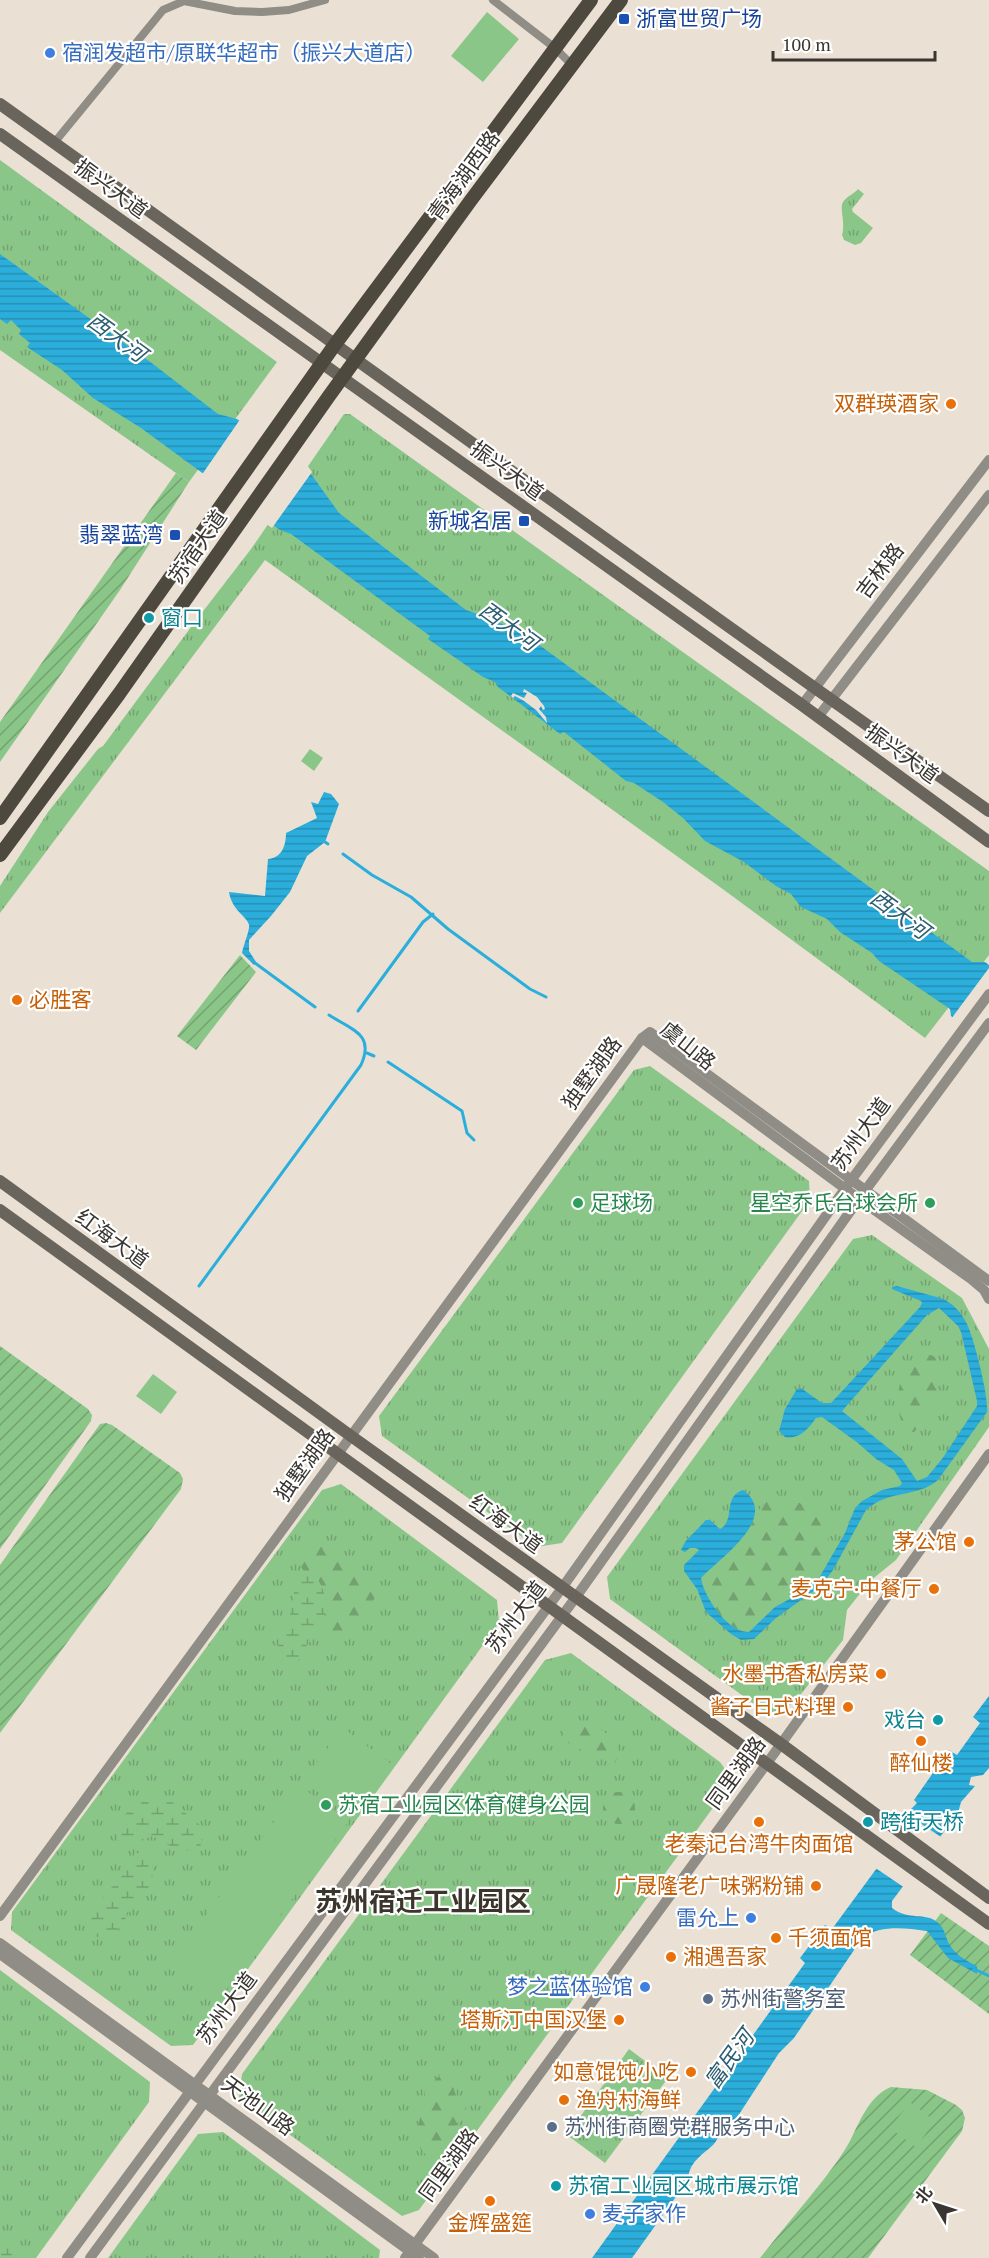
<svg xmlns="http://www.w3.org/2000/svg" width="989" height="2258" viewBox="0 0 989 2258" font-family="'PT Serif','Noto Sans SC',serif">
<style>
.grass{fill:url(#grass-tufts)}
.forest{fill:url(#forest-firs)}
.wetland{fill:url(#wetland-marsh)}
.garden{fill:url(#garden-furrows)}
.pitch{fill:#8bc689}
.water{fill:url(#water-rules);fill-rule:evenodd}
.pier{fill:#eae1d4}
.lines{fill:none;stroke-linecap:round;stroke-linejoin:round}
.stream{stroke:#2baedb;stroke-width:3}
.minor{stroke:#908d87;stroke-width:8}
.tertiary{stroke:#908d87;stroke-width:10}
.secondary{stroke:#69655d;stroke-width:12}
.primary{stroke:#4e493f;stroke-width:14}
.transit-dot{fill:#1a4fb4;stroke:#fff;stroke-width:2}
.shop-dot{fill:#3f7fe0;stroke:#fff;stroke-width:2}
.food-dot{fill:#e8710a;stroke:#fff;stroke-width:2}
.culture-dot{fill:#0f9aa8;stroke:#fff;stroke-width:2}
.leisure-dot{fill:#2e9e5b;stroke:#fff;stroke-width:2}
.service-dot{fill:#5c6f8a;stroke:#fff;stroke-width:2}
.labels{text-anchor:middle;stroke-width:4.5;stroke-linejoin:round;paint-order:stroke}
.transit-label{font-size:21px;fill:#164399;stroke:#fff;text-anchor:end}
.shop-label{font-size:21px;fill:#366cbe;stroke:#fff;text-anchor:start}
.street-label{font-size:21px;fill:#393530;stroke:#fff}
.food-label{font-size:21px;fill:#c56008;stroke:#fff;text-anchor:end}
.culture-label{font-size:21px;fill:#0d838f;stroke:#fff;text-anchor:start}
.leisure-label{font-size:21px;fill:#27864d;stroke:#fff;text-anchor:start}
.service-label{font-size:21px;fill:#4e5e75;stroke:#fff;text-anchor:start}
.water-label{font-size:22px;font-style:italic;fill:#2d5e72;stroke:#fff}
.district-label{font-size:27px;font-weight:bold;fill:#3c352b;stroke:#fff}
</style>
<defs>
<pattern id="grass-tufts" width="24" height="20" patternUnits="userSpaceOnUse" patternTransform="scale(1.5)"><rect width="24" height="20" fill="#8bc689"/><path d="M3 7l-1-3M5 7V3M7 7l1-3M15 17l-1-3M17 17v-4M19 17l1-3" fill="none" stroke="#73a270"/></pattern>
<pattern id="forest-firs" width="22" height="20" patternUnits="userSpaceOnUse" patternTransform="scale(1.5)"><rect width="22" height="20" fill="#8bc689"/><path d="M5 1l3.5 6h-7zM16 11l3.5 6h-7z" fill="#73a270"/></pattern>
<pattern id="wetland-marsh" width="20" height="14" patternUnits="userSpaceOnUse" patternTransform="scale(1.5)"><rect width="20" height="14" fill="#8bc689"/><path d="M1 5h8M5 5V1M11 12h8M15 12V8" fill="none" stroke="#73a270"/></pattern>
<pattern id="garden-furrows" width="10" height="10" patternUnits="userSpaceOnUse" patternTransform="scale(1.5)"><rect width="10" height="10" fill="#8bc689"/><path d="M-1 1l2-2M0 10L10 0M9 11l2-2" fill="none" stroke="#73a270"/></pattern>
<pattern id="water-rules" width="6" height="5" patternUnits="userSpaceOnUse" patternTransform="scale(1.5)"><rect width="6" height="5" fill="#2baedb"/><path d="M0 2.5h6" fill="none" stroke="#268eb2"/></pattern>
</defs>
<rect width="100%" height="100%" fill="#eae1d4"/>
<g class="grass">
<polygon points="0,160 277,362 189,482 0,350"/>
<path d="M 858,189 L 864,194 L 852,209 L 853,212 L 873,228 L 861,243 L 855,245 L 844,240 L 842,235 C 846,223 839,208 843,202 C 847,196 854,194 858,189 Z"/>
<polygon points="344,414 350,414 989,871 989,955 925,1038 724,890 265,560 0,913 0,886 48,812 98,749 103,746 194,623 251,549"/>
<polygon points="650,1066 809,1181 810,1200 562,1543 536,1547 382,1436 379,1416 634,1070"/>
<polygon points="872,1235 962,1298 989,1349 989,1427 896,1560 870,1581 847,1610 843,1640 795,1702 778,1712 765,1712 610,1599 607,1577 853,1239"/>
<polygon points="341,1484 497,1600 499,1623 193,2045 171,2046 11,1930 12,1912 322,1490"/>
<polygon points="571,1653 720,1762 727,1772 726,1790 419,2210 402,2216 239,2098 242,2074 545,1660"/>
<polygon points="0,1970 150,2082 149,2102 36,2258 0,2258"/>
<polygon points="629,2049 668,2078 605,2163 567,2135"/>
<polygon points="223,2132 380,2250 379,2258 108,2258 198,2134"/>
</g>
<g class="forest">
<path d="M 924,1352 L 935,1357 C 946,1383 931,1413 914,1432 L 911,1432 C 888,1420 897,1358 924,1352 Z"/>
<path d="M 773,1493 L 791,1499 L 825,1515 L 829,1524 L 829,1537 L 825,1553 L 807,1585 L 798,1595 L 786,1601 L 749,1632 C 728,1633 703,1597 701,1578 L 724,1557 L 745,1534 L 756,1514 Z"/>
<path d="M 315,1547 L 323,1547 L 361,1570 L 374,1573 L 381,1586 L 377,1595 L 365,1612 L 357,1632 L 351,1637 L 343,1639 L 334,1637 L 324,1629 L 313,1579 C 305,1574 299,1567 299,1557 Z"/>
<path d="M 586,1721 C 601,1728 626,1744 615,1763 L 601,1756 L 589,1754 L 565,1741 L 563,1733 L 569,1722 Z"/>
<circle cx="619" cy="1808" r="16"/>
<polygon points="443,2072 460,2072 453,2087 458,2101 467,2107 440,2153 426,2155 415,2142 426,2089"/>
</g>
<g class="wetland">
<path d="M 307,1575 L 316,1577 C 328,1593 329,1613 319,1631 C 316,1636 311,1640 307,1645 C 302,1653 303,1659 294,1663 L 284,1659 L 278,1651 L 278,1646 L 289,1620 L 295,1587 L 302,1578 Z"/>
<path d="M 151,1796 L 167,1798 L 200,1825 L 204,1834 L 201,1845 C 182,1858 169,1845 153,1836 C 139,1839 132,1853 118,1840 L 116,1831 L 124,1815 Z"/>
<path d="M 137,1853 L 147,1854 C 158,1868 152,1890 141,1902 C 138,1905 133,1908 130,1911 C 124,1920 120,1930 112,1939 C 95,1941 84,1930 86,1912 L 97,1909 L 106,1892 L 118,1882 L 133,1855 Z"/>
<polygon points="0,2236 7,2240 13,2258 0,2258"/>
</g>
<g class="garden">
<polygon points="176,473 189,482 120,590 0,762 0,722"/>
<polygon points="240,955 256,972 196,1050 177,1036"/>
<polygon points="0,1346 88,1409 92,1415 91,1421 0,1549"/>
<polygon points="106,1423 112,1425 180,1473 183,1479 181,1489 0,1733 0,1565 100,1424"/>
<polygon points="941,1913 989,1946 989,2014 910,1955"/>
<path d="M 891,2087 L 927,2090 L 956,2105 L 962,2110 L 965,2118 L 962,2131 L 868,2258 L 760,2258 C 781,2231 803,2206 824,2179 C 833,2167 843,2154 850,2141 C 860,2121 869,2096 891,2087 Z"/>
</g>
<g class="pitch">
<polygon points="487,12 519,39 483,82 451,56"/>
<polygon points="310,749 323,758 314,771 301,761"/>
<polygon points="566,1175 609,1207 591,1231 548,1199"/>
<polygon points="153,1374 177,1392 161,1414 136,1396"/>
<polygon points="343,1728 391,1764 352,1817 303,1781"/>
<polygon points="300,1786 348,1822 218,2001 169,1966"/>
<polygon points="910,2102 935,2121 916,2147 890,2128"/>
</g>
<g class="water">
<polygon points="0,254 149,361 218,414 237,419 306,467 339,513 466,610 492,619 527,636 972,962 985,962 989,965 989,1045 951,1016 950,1009 879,961 872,953 840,932 827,919 801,907 791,894 776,886 744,862 705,841 683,818 663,802 634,783 626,781 564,732 560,734 498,687 495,682 483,677 428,639 430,636 291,534 280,530 141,428 93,398 62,370 27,347 30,343 19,334 21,330 11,320 7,324 0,319"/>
<path d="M 324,792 L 331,794 L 339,804 L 325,842 L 307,856 L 290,892 L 271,916 L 249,940 L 249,951 L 256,962 L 254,965 L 242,953 C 243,946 250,930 249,925 C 247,916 232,911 229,892 L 265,896 L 268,859 C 282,858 286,845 286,833 L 317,818 L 311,802 L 318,804 Z"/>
<path d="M 897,1286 L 940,1298 C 952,1302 961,1312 967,1324 C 974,1338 989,1398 987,1412 L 938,1480 C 918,1498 889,1489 866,1510 L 833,1570 L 822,1585 L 776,1618 L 754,1639 L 741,1640 L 731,1634 L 706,1612 L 697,1589 L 684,1571 L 684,1565 L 699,1550 L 696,1548 L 690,1548 L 685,1552 L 681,1550 L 685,1542 L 706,1520 L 710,1520 L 720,1529 C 736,1520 722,1497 743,1490 C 781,1517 719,1559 701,1578 C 704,1597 728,1633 749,1632 L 775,1607 L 806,1590 L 819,1578 L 845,1533 L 855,1508 L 862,1501 L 882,1490 L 900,1486 L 902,1483 L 894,1470 L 876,1459 L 858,1443 L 822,1417 L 816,1418 C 808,1429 799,1440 785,1437 L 779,1431 L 785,1409 L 797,1389 L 801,1388 L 822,1403 L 831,1403 L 920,1307 L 922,1303 L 921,1301 L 892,1289 L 892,1287 ZM 939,1308 L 958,1326 L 961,1332 L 977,1401 L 977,1406 L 942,1459 L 927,1477 L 917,1481 L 902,1459 L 842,1411 L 927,1315 Z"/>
<path d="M 989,1696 L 989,1768 L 983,1775 L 971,1777 L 969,1785 L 975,1786 L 961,1802 L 958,1813 L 892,1901 L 892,1908 C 909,1921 925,1912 937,1922 C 944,1927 945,1935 948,1942 C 954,1954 966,1961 977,1966 L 977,1974 L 948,1958 L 927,1931 C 904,1928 882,1925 863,1937 L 794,2038 L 779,2053 L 736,2119 L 724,2133 L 721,2133 C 718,2137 716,2142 713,2145 C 701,2156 689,2162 688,2180 L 632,2258 L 592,2258 L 805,1963 L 800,1958 L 825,1925 L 832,1929 L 916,1815 L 910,1810 L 917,1803 L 914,1800 L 949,1750 L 957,1755 L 980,1723 L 973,1717 Z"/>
</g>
<g class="pier">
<polygon points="241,418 307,465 312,472 272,528 201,476"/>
<polygon points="524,689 537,697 544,706 545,709 543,710 541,706 539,709 546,717 547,723 536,710 524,701 515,696 513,698 511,696 513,693 524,698 527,693 523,692"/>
<polygon points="989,968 989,1048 951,1019"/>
<polygon points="911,1817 944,1839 905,1888 874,1867"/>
</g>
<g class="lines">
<g class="stream">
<polyline points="325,842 328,844"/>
<polyline points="343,854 372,875 411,897 448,929 530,989 546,997"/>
<polyline points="255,963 315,1007"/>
<polyline points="358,1011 423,922 433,914"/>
<polyline points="367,1053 374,1056"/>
<polyline points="388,1062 462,1111 467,1133 474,1140"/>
<path d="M 199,1286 L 361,1065 C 375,1034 352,1030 329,1015"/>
<polyline points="974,1969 989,1976"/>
</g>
<g class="minor">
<polyline points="493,0 555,48 572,65"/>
<polyline points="54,143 163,10 184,1 235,11 262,12 289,10 325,0"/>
</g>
<g class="tertiary">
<polyline points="802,705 989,460"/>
<polyline points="818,717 989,495"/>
<polyline points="642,1038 859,1199 971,1279 984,1290 989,1299"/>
<polyline points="0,1916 642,1038 650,1032 989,1281"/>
<polyline points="0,1943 434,2258"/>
<polyline points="0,1954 419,2258"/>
<polyline points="67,2258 562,1588 852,1179 989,994"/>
<polyline points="90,2258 576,1597 859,1199 989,1023"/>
<polyline points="405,2258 781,1744 989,1454"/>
</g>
<g class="secondary">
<path d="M 0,104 C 330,340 657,578 989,811"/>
<polyline points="0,134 802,705 989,842"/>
<polyline points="0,1181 351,1436 781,1744 989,1898"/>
<polyline points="0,1210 989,1924"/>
</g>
<g class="primary">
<polyline points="0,818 336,343 591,0"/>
<polyline points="0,855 119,694 329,396 471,200 621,0"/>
</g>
</g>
<g class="transit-dot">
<rect x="618" y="13" width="12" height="12" rx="3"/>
<rect x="518" y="515" width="12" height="12" rx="3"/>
<rect x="169" y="529" width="12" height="12" rx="3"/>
</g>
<g class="shop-dot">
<circle cx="50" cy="53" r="6"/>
<circle cx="751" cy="1918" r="6"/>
<circle cx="645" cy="1987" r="6"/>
<circle cx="590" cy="2214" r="6"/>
</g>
<g class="food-dot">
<circle cx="951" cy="404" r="6"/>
<circle cx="17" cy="1000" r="6"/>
<circle cx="969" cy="1542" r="6"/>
<circle cx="934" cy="1589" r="6"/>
<circle cx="881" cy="1674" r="6"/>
<circle cx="848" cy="1707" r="6"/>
<circle cx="921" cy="1741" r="6"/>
<circle cx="759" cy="1822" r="6"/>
<circle cx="816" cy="1886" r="6"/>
<circle cx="776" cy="1938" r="6"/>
<circle cx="671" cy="1957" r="6"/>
<circle cx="619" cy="2020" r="6"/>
<circle cx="691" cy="2072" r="6"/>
<circle cx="564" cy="2100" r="6"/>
<circle cx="490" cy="2201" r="6"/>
</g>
<g class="culture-dot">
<circle cx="149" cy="618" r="6"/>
<circle cx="938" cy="1720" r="6"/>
<circle cx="868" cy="1822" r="6"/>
<circle cx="556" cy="2186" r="6"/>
</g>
<g class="leisure-dot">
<circle cx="578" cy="1203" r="6"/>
<circle cx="930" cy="1203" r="6"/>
<circle cx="326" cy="1805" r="6"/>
</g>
<g class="service-dot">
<circle cx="708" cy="1999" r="6"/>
<circle cx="552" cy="2127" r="6"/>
</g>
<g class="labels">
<g class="transit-label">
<text x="636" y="26" text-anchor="start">浙富世贸广场</text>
<text x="512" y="528">新城名居</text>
<text x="163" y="542">翡翠蓝湾</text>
</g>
<g class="shop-label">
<text x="62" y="60">宿润发超市/原联华超市（振兴大道店）</text>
<text x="739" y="1925" text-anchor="end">雷允上</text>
<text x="633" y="1994" text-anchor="end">梦之蓝体验馆</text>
<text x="602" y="2221">麦子家作</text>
</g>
<g class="street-label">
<text transform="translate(464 176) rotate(-54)" y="7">青海湖西路</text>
<text transform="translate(111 189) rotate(36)" y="7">振兴大道</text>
<text transform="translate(507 471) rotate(36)" y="7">振兴大道</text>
<text transform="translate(198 547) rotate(-55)" y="7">苏宿大道</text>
<text transform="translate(880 571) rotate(-53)" y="7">吉林路</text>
<text transform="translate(902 754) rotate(36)" y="7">振兴大道</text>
<text transform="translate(688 1046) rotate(39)" y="7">虞山路</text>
<text transform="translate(592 1073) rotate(-54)" y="7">独墅湖路</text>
<text transform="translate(861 1134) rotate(-54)" y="7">苏州大道</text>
<text transform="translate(112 1239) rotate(36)" y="7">红海大道</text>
<text transform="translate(305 1465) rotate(-54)" y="7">独墅湖路</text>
<text transform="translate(506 1524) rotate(36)" y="7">红海大道</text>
<text transform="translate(516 1617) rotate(-53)" y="7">苏州大道</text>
<text transform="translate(736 1773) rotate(-54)" y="7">同里湖路</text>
<text transform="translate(227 2008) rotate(-53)" y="7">苏州大道</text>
<text transform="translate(258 2106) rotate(36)" y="7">天池山路</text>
<text transform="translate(449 2165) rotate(-54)" y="7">同里湖路</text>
</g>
<g class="food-label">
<text x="939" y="411">双群瑛酒家</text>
<text x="29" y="1007" text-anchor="start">必胜客</text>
<text x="957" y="1549">茅公馆</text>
<text x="922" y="1596">麦克宁·中餐厅</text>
<text x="869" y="1681">水墨书香私房菜</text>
<text x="836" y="1714">酱子日式料理</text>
<text x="921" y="1770" text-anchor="middle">醉仙楼</text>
<text x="759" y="1851" text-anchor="middle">老秦记台湾牛肉面馆</text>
<text x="804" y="1893">广晟隆老广味粥粉铺</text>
<text x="788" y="1945" text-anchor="start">千须面馆</text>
<text x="683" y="1964" text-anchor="start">湘遇吾家</text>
<text x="607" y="2027">塔斯汀中国汉堡</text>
<text x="679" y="2079">如意馄饨小吃</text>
<text x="576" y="2107" text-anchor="start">渔舟村海鲜</text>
<text x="490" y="2230" text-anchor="middle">金辉盛筵</text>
</g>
<g class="culture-label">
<text x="161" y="625">窗口</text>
<text x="926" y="1727" text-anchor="end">戏台</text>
<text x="880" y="1829">跨街天桥</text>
<text x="568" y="2193">苏宿工业园区城市展示馆</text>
</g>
<g class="leisure-label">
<text x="590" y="1210">足球场</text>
<text x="918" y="1210" text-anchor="end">星空乔氏台球会所</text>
<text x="338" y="1812">苏宿工业园区体育健身公园</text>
</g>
<g class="service-label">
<text x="720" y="2006">苏州街警务室</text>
<text x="564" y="2134">苏州街商圈党群服务中心</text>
</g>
<g class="water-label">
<text transform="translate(117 337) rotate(36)" y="8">西大河</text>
<text transform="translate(509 626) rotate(36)" y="8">西大河</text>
<text transform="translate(900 914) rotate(36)" y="8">西大河</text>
<text transform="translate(729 2059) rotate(-54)" y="8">富民河</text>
</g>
<g class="district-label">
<text x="423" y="1911">苏州宿迁工业园区</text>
</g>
</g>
<g transform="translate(935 2204) rotate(309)" stroke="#ffffff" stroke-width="4.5" paint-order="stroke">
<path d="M0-4.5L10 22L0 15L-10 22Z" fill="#393530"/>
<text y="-9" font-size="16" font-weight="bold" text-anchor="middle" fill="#393530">北</text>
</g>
<path d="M773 51v9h162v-9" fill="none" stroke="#393530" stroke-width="3"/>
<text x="782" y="51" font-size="18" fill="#393530" stroke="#ffffff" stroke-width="4.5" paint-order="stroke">100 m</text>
</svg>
